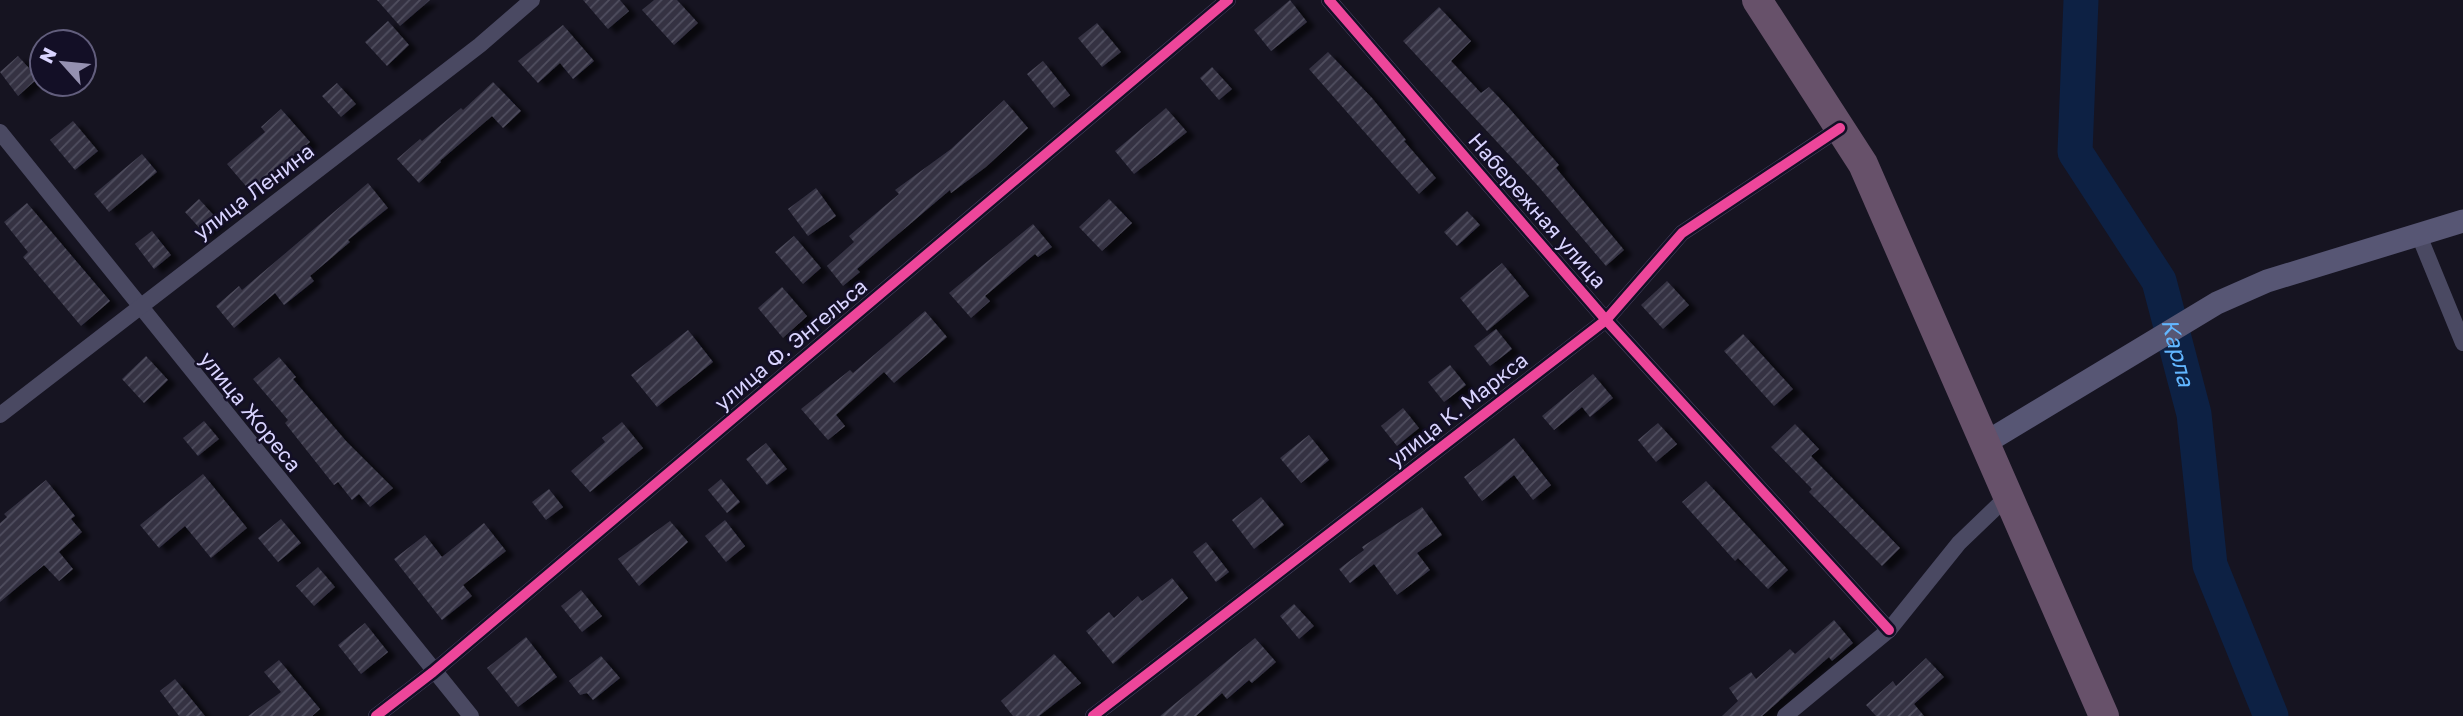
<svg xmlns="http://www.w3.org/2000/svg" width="2463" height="716" viewBox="0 0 2463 716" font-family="'Golos Text',sans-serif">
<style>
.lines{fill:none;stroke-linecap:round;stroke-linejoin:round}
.river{stroke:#0d2144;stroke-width:35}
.building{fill:url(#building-hatch);filter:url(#shadow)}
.street{stroke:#4a4962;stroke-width:16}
.secondary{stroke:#575674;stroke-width:23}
.highway{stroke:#67516a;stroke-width:30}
.cycleway-casing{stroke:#130f26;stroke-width:15}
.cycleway{stroke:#ed469a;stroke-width:10}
.labels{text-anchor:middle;stroke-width:5;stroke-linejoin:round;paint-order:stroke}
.street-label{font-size:21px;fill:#d9d4ff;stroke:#130f26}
.water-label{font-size:23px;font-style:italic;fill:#62b6ff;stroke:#130f26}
</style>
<defs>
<pattern id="building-hatch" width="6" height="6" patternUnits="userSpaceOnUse" patternTransform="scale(1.75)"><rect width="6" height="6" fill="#343243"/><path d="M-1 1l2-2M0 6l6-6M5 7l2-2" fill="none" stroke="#514f5f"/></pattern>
<filter id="shadow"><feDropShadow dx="8" dy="4.5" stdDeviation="2" flood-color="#0009"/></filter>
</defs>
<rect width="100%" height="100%" fill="#161421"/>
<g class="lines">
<path class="river" id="s1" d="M 2081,0 L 2075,152 L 2159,281 L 2194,414 L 2210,565 L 2271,716"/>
</g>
<g class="building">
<polygon points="377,0 430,0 400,26"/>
<polygon points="583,0 620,0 629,11 608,29"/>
<polygon points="654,0 677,0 698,23 674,45 642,10"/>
<polygon points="1290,0 1307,22 1271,51 1254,30"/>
<polygon points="1439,7 1471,41 1451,61 1481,93 1489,87 1508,107 1559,165 1556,168 1624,250 1606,266 1538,186 1403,41"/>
<polygon points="388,21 409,45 387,66 365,42"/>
<polygon points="1097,23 1121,52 1102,67 1078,38"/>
<polygon points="563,25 594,61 573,79 560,63 538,83 518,61"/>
<polygon points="1328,52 1372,98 1406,140 1404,141 1436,178 1419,194 1309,69"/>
<polygon points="18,56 38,78 18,96 0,72"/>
<polygon points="1043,61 1070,95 1054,108 1027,74"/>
<polygon points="1212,67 1232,89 1219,100 1200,78"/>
<polygon points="493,82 521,111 503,128 492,116 440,161 441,162 419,183 397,159 420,139 422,141 461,108 463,110"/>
<polygon points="337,83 356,104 341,117 322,96"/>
<polygon points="1004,100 1028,128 986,167 951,193 950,190 857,269 860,272 843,286 827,266 854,242 849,236 899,194 895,190 951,149"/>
<polygon points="1166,108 1187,132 1134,174 1115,151"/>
<polygon points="281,109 310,142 251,192 227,164 265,132 261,127"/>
<polygon points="73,121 98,151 75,170 50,140"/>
<polygon points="142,154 157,172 109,212 94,194"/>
<polygon points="368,183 388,208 348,240 350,242 310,276 314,281 284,305 275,293 234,328 216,306 239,286 242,290"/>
<polygon points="816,188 836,216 808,236 788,209"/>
<polygon points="199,199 218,220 204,233 185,212"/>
<polygon points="1109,199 1132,223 1102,251 1079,227"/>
<polygon points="27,203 110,301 81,326 23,257 28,252 4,222"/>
<polygon points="1467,211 1480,225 1457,246 1444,232"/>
<polygon points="1033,224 1052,247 1038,257 1035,254 985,296 990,301 971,318 949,293"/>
<polygon points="152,231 171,255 154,269 135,244"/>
<polygon points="794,236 821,268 803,284 775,252"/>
<polygon points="1502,263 1529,296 1487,331 1460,298"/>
<polygon points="1667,281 1689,305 1663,329 1641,305"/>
<polygon points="782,287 807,316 783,338 758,308"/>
<polygon points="925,311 947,337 894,383 884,372 836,415 845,426 828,440 801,409 850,370 853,373"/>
<polygon points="1496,329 1512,349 1490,366 1474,346"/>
<polygon points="688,330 713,362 657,407 631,375"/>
<polygon points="1743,334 1793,389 1774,406 1724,351"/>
<polygon points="146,356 168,380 144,403 122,379"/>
<polygon points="279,357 296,377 293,379 346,441 393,488 370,507 359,494 352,500 338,482 334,485 285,423 288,420 253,379"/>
<polygon points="1450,365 1466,385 1444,402 1428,382"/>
<polygon points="1593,374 1613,398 1590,417 1582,407 1554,430 1542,416"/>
<polygon points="1403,408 1419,428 1397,446 1381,426"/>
<polygon points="204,421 219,439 198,456 183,438"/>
<polygon points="622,422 643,448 590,492 571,471 605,442 602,438"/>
<polygon points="1658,423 1677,444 1656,462 1638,440"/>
<polygon points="1795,424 1819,449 1811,456 1900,548 1882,566 1809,492 1812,489 1771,447"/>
<polygon points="1309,435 1329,460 1301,483 1280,458"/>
<polygon points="1514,438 1551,485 1533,500 1514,475 1482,501 1464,477"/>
<polygon points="766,443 787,469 767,485 746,459"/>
<polygon points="203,474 247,528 211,558 185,526 159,548 140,525"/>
<polygon points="721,479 740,502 727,513 708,490"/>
<polygon points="46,480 75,516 71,519 82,532 59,552 73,569 59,581 44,565 0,602 0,523 7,517 4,514"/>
<polygon points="1706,481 1788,570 1768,589 1738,558 1735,561 1682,502"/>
<polygon points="549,489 563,507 546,520 532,502"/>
<polygon points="1261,497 1284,525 1254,549 1232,520"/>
<polygon points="1422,507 1442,535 1417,553 1430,570 1397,595 1374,564 1350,583 1339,569 1364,550 1362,547"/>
<polygon points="281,519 301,543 278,562 258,538"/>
<polygon points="725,520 745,546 726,562 705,536"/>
<polygon points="670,521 688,542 639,586 618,559"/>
<polygon points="484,523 506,551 463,585 472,596 442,620 394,559 425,535 442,557"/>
<polygon points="1206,542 1229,572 1216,582 1193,552"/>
<polygon points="318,567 335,587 314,606 296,586"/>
<polygon points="1172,578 1188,598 1113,664 1086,631 1109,612 1114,618 1138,596 1142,601"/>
<polygon points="581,590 602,616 582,632 561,606"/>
<polygon points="1294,604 1314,626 1299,639 1280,616"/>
<polygon points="1834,620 1853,643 1832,661 1829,657 1762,716 1722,716 1738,701 1729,688 1751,672 1756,679 1790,649 1795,654"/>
<polygon points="365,623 388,652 361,674 338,645"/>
<polygon points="526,637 557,677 518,707 487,668"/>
<polygon points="1255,638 1276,662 1252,683 1249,680 1227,699 1222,693 1196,716 1160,716"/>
<polygon points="1054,654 1081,683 1039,716 1013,716 1001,701"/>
<polygon points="601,656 620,678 593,700 587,693 580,695 569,681"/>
<polygon points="1926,658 1944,677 1914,704 1924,716 1876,716 1866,705 1893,681 1896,686"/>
<polygon points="279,660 320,709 312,716 248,716 281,692 264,672"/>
<polygon points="175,679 205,716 179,716 160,691"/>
</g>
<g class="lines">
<g class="street">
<polyline points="1329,0 1606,320 1889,630"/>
<polyline points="0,132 471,716"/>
<polyline points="2418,233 2463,343"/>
<polyline points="0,415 480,45 532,0"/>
<polyline points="376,716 433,672 1228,0"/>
<polyline points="1093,716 1606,320 1682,233 1840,128"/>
<polyline points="1785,716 1889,630 1959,543 2009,495"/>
</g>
<polyline class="secondary" points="1985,443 2217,303 2267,281 2463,221"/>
<polyline class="highway" points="1757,0 1863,164 2104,716"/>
<defs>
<g id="cycleway">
<polyline points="1329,0 1606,320 1889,630"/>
<polyline points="376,716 433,672 1228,0"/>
<polyline points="1093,716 1606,320 1682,233 1840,128"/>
</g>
</defs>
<use href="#cycleway" class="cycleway-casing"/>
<use href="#cycleway" class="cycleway"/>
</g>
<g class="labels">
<g class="street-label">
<text transform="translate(254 192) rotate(-37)" y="7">улица Ленина</text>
<text transform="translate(1537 211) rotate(49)" y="7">Набережная улица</text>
<text transform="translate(791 345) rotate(-40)" y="7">улица Ф. Энгельса</text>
<text transform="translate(1458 410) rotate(-38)" y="7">улица К. Маркса</text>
<text transform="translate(250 412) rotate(51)" y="7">улица Жореса</text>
</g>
<g class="water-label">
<text dy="8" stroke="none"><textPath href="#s1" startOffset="380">Карла</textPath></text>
</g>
</g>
<g transform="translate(63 63) rotate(297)"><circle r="33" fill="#130f26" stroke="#625e7d" stroke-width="2"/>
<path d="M0-5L12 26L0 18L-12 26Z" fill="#9591b1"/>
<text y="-10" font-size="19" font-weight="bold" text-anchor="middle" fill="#d9d4ff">N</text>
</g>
</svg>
